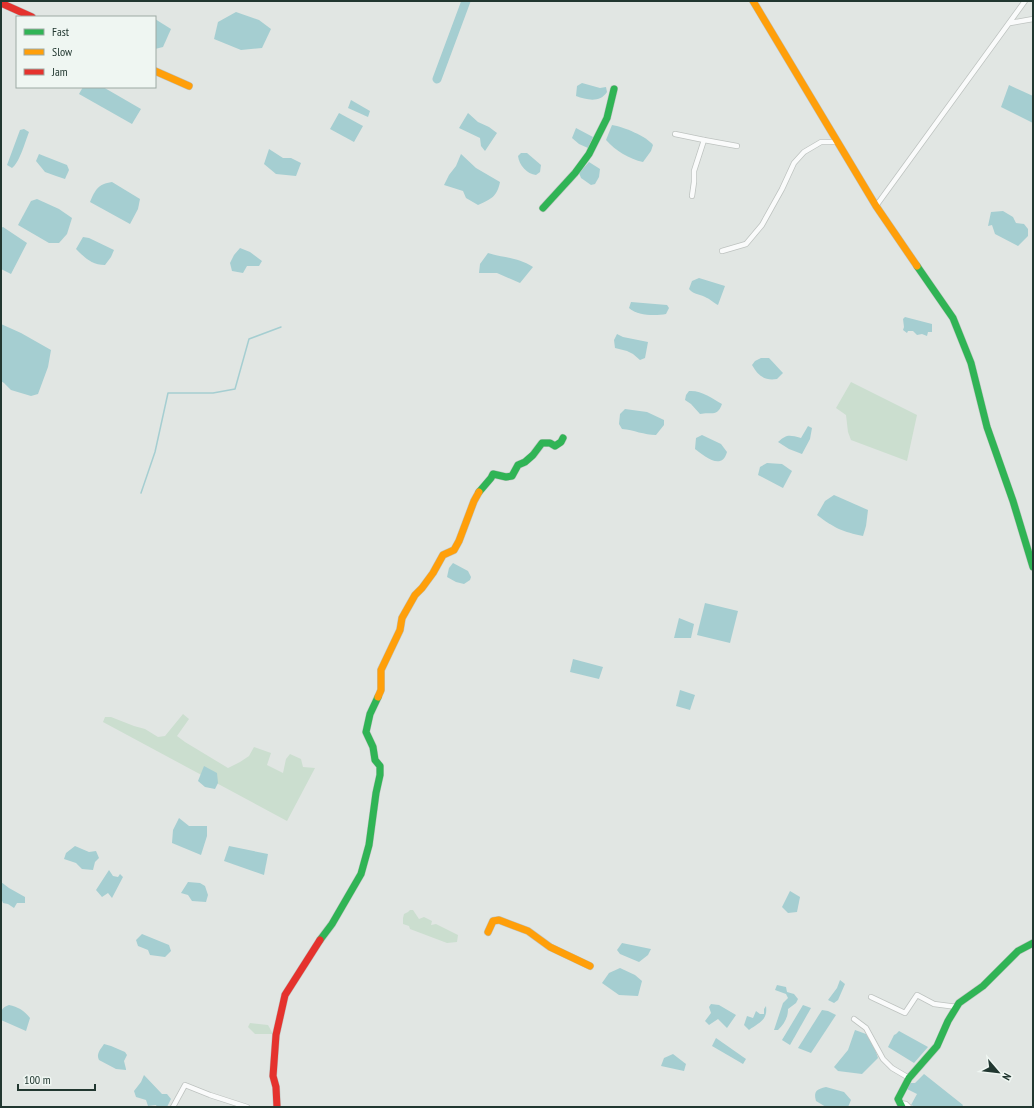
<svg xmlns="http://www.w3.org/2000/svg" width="1034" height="1108" viewBox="0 0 1034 1108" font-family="'PT Sans Narrow',sans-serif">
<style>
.green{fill:#cbdecf}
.water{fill:#a5ced1}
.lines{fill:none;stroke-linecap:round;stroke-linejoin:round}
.stream{stroke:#a5ced1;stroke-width:1.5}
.river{stroke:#a5ced1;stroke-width:9}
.street-casing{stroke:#bec3c0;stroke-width:6}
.fast-casing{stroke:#bec3c0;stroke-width:8}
.slow-casing{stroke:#bec3c0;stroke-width:8}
.jam-casing{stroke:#bec3c0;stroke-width:8}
.street{stroke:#fafbfb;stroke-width:4.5}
.fast{stroke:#30b455;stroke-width:7}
.slow{stroke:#ff9f0a;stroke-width:7}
.jam{stroke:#e5322d;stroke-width:7}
</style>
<rect width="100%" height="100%" fill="#e1e6e3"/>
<g class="green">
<polygon points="851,382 917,415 907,461 851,440 848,432 846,415 836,408"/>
<polygon points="183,714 189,719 177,736 185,742 228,768 240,762 249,756 254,747 271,753 267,765 283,773 286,759 290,754 301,759 303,767 315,768 287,821 103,722 105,717 111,717 134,726 145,729 158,737 165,736"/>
<polygon points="410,910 413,910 419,919 424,917 432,921 431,925 436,924 458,935 457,942 447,943 410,929 409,926 403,924 403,918 404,914 408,912"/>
<polygon points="250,1023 268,1025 273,1034 255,1034 248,1027"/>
</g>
<g class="water">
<polygon points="236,12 259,20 271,29 262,48 241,50 214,39 218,22"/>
<polygon points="155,19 171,29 163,47 155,49"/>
<path d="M 582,83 L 600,88 L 606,87 L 607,92 C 600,103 587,100 576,96 L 577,86 Z"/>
<polygon points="1009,85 1033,96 1033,123 1001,107"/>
<polygon points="83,87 103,87 141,109 132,124 79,94"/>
<polygon points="351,100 370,111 368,117 348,108"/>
<polygon points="339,113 363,126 354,142 330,129"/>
<polygon points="468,113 478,122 489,127 497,133 485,151 481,146 480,138 459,128"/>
<path d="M 612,125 C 624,127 646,136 653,145 L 651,151 L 643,162 C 629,159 616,151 606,140 Z"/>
<polygon points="576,128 593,137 588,148 579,144 572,138"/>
<path d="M 24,129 L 29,132 C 25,142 20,162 12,168 L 7,165 L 20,130 Z"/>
<polygon points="269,149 283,158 291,158 301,163 296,176 276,174 264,164"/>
<path d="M 521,153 L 527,153 L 541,165 L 540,172 L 536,175 C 527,174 519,165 518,156 Z"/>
<polygon points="39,154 67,165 69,170 65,179 56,176 45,172 36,161"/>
<path d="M 461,154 L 476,168 L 500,182 C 497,197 491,199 478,205 L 466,198 L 463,191 L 444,185 L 449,175 L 456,166 Z"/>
<polygon points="589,162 600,169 599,177 595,184 591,185 581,178 579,173"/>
<path d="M 112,182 L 140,199 L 138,209 L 130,224 L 90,202 C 95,190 98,184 112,182 Z"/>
<polygon points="37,199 59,209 72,218 67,234 59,243 49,243 18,225 31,201"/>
<polygon points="1003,211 1013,217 1016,223 1024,224 1028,229 1028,236 1018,246 995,234 992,225 988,226 991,212"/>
<polygon points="3,227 27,243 11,274 1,269 2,254 1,253 1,228"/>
<path d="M 83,237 L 89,238 L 114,250 L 111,257 L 105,265 C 92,265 85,258 76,249 Z"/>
<polygon points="240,248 250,252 262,261 259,266 247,266 243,273 232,271 230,263 234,255"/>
<path d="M 488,253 C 504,258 517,257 533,267 L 520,283 L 497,273 L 479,273 L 480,264 Z"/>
<path d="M 699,278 L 725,286 L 718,305 C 714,303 710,299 707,298 C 701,294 694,295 689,289 L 692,281 Z"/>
<path d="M 631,302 L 667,305 L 669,308 L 666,314 C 656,316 637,316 629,308 Z"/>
<polygon points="905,317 932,324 932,332 928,332 927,336 922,334 917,335 913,331 908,331 907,333 903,330 904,327 903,319"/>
<polygon points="1,324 21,333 51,350 48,367 38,394 31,396 11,390 4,383 1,381"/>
<polygon points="617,334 623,337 648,342 645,358 640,360 633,354 627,351 615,348 614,340"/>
<path d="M 761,358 L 769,358 L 783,373 L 777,379 C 765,381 758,376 752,365 L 755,361 Z"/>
<path d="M 689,391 C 701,390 712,398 722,404 C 717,418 711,411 700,414 L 691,404 L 685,400 L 686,395 Z"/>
<path d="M 625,409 L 647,412 L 664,420 L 664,425 L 656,435 C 644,435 634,430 622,429 L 619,424 L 620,414 Z"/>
<path d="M 808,426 L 812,428 L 810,439 L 802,454 L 789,449 L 778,442 C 787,434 789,435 801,438 Z"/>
<path d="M 702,435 L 721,444 L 727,452 C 722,471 704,456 695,449 L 696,438 Z"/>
<polygon points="767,463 782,464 792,471 783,488 758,475 760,467"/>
<path d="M 834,495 L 868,510 L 866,526 L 863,536 C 843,532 834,528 817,515 L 825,501 Z"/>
<polygon points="453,563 468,571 471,577 470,580 464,584 456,582 447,577 449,568"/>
<polygon points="705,603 738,611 730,643 697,635"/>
<polygon points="679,618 694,624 691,638 674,638"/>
<polygon points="573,659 603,667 599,679 570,672"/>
<polygon points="680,690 695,695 690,710 676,706"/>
<polygon points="204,766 217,773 218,783 215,789 205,787 198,781"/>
<polygon points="179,818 189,826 207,826 207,836 201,855 172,843 173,830"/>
<polygon points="75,846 89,852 96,851 99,858 95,862 93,870 82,869 76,863 64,859 66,853"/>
<polygon points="229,846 268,854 264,875 224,861"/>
<polygon points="109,870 113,876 118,877 120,874 123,877 112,898 108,893 102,897 96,890"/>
<polygon points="1,882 9,888 25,897 25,903 17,903 14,908 8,904 3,903 1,898"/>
<polygon points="188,882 200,883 205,886 208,895 206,902 192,901 188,895 181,893"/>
<polygon points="790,891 800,897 797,912 788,913 782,907"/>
<polygon points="142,934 169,945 171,951 165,957 150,955 148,950 138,946 136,940"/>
<polygon points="622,943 651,949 648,955 639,962 620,954 617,950"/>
<polygon points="620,968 635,975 642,981 638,996 619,995 602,983 609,973"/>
<polygon points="840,980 845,984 838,1000 834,1003 828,1000 837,988"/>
<path d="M 777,985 L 786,987 L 787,992 L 794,994 L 798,999 L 796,1003 L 788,1009 C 788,1018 784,1024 778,1030 L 774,1030 L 783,1003 L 788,998 L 786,994 L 775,990 Z"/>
<polygon points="711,1004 719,1005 736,1015 727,1028 718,1019 709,1025 705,1021 711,1013 709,1007"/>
<path d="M 9,1005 C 18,1007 24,1010 30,1018 L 26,1031 L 1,1020 C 1,1012 0,1008 9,1005 Z"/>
<polygon points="803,1005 811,1008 790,1045 782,1040"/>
<path d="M 766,1006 C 768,1020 759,1023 749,1030 L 744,1025 L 747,1016 L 753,1018 L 756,1011 L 760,1014 L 764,1014 L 764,1009 Z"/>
<polygon points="822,1010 828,1011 836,1015 811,1053 798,1048"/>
<polygon points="855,1030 866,1034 874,1046 878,1058 862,1074 838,1071 834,1067 848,1050"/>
<polygon points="899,1031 928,1047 914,1063 888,1047 894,1035 896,1034"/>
<polygon points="716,1038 746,1059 743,1064 712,1046"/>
<path d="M 104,1044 L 111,1046 L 125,1052 L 127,1055 L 124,1061 L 126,1069 L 126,1070 L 116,1069 L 99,1060 C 96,1054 100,1050 104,1044 Z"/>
<polygon points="673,1054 686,1064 684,1071 661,1066 664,1058"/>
<polygon points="924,1074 963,1105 962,1107 916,1107 911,1105 917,1094 907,1089 909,1083 915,1083"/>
<polygon points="144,1075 162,1094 167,1094 171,1099 167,1107 157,1107 156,1105 148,1106 146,1100 136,1097 134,1091 141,1082"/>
<path d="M 826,1087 L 844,1092 L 851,1100 L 848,1107 L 826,1107 L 816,1101 C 813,1091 817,1089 826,1087 Z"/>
</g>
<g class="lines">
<polyline class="stream" points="141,493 155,452 168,393 213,393 235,389 249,339 281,327"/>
<polyline class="river" points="437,79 466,1"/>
<defs>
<g id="street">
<polyline points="1010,23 1033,19"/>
<polyline points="675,134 704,140 737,146"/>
<polyline points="692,196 694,182 694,171 704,140"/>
<polyline points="876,206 1025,1"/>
<polyline points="722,251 746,244 762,225 782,189 794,163 804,152 821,142 838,142"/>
<polyline points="871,997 905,1013 917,995 934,1004 957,1007"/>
<polyline points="854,1019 866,1028 883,1059 892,1068 909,1078"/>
<polyline points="900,1103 906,1104 909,1107"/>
<polyline points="173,1107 185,1085 210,1095 247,1107"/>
</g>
<g id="fast">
<polyline points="543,208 575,173 589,154 607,118 614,89"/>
<polyline points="917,266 953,318 971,363 987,427 1013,501 1033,567"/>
<polyline points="479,492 491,478 493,474 506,477 512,476 518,465 525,462 533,455 542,443 550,443 555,446 561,442 563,438"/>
<polyline points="320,940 332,924 361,874 369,845 376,793 380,775 380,766 375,760 373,747 366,732 370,714 378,697"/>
<polyline points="902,1107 898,1099 909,1078 937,1046 948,1021 959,1003 983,986 1018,951 1033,943"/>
</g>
<g id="slow">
<polyline points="753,1 876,206 917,266"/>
<polyline points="155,71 189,86"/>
<polyline points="378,697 381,690 381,670 400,630 402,618 415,595 422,588 433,573 443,555 454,550 459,541 474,501 479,492"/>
<polyline points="488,932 493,921 499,920 528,931 550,947 590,966"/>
</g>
<g id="jam">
<polyline points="1,3 32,17"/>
<polyline points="277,1107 276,1087 273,1076 276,1035 285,995 320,940"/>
</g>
</defs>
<use href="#street" class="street-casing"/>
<use href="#fast" class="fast-casing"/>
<use href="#slow" class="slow-casing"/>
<use href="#jam" class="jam-casing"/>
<use href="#street" class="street"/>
<use href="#fast" class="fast"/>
<use href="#slow" class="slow"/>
<use href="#jam" class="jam"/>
</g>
<rect width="1034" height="1108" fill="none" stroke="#213730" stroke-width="4"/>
<rect x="16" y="16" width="140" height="72" fill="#eff6f2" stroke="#9daaa4"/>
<rect x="24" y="29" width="20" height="6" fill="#30b455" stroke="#9daaa4"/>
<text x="52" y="36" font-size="12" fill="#213730">Fast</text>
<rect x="24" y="49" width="20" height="6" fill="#ff9f0a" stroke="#9daaa4"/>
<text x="52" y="56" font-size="12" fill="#213730">Slow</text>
<rect x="24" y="69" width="20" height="6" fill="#e5322d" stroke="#9daaa4"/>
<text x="52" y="76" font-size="12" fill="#213730">Jam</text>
<g transform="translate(998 1072) rotate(118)" stroke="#eff6f2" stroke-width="3" paint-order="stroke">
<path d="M0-3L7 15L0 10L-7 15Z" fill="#213730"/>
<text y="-6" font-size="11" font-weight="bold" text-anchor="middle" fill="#213730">N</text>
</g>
<path d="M18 1084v6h77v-6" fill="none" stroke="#213730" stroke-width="2"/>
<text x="24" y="1084" font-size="12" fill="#213730" stroke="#eff6f2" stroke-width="3" paint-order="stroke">100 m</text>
</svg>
